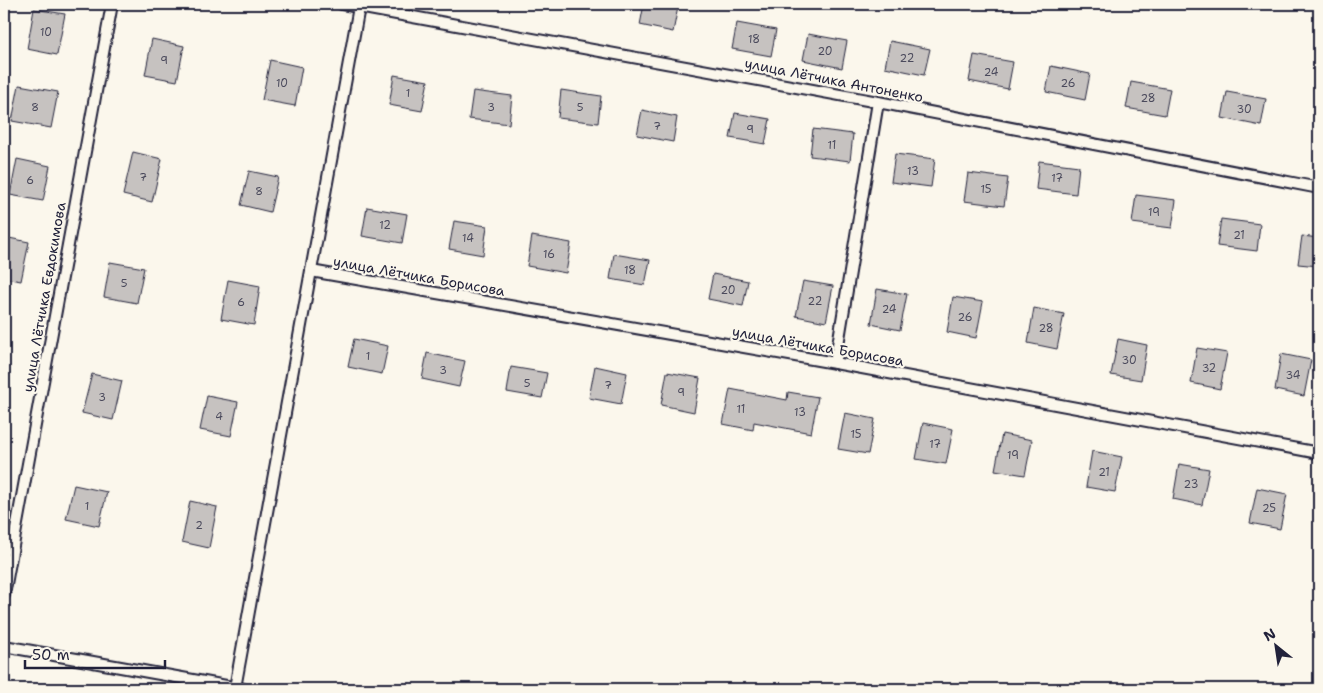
<svg xmlns="http://www.w3.org/2000/svg" width="1323" height="693" viewBox="0 0 1323 693" font-family="'Shantell Sans',sans-serif">
<style>
.building{fill:#c6c2c0;stroke:#22223b}
.lines{fill:none;stroke-linecap:round;stroke-linejoin:round}
.lane-casing{stroke:#22223b;stroke-width:14}
.lane{stroke:#fbf7ec;stroke-width:10}
.labels{text-anchor:middle;stroke-width:4.5;stroke-linejoin:round;paint-order:stroke}
.number-label{font-size:11px;fill:#4b4a5c}
.street-label{font-size:14px;fill:#22223b;stroke:#fbf7ec}
</style>
<rect width="100%" height="100%" fill="#fbf7ec"/>
<filter id="ink" filterUnits="userSpaceOnUse"><feTurbulence type="fractalNoise" baseFrequency=".02" numOctaves="2"/><feDisplacementMap in="SourceGraphic" scale="10" xChannelSelector="R" yChannelSelector="G"/><feConvolveMatrix kernelMatrix="1 2 1 2 8 2 1 2 1" color-interpolation-filters="sRGB"/></filter>
<g filter="url(#ink)">
<g class="building">
<polygon points="644,4 659,4 678,7 673,32 640,25"/>
<polygon points="34,9 65,14 57,55 27,49"/>
<polygon points="737,23 776,30 771,56 732,49"/>
<polygon points="808,34 847,41 842,68 803,60"/>
<polygon points="152,39 184,46 177,81 145,75"/>
<polygon points="890,41 930,49 924,75 885,67"/>
<polygon points="974,55 1013,62 1008,89 969,81"/>
<polygon points="270,60 302,67 295,106 262,100"/>
<polygon points="1051,66 1090,74 1085,100 1046,92"/>
<polygon points="394,75 428,81 422,111 389,105"/>
<polygon points="1131,82 1170,89 1165,115 1126,108"/>
<polygon points="19,85 58,92 51,128 12,121"/>
<polygon points="561,90 601,96 598,123 558,118"/>
<polygon points="473,91 512,96 509,124 469,119"/>
<polygon points="1227,92 1266,99 1261,126 1222,118"/>
<polygon points="642,110 677,117 673,142 637,135"/>
<polygon points="735,113 770,119 765,144 730,138"/>
<polygon points="813,129 853,134 850,161 810,156"/>
<polygon points="133,152 162,159 152,202 123,195"/>
<polygon points="895,154 935,159 931,187 891,182"/>
<polygon points="17,159 50,166 43,201 10,195"/>
<polygon points="1039,161 1079,166 1076,194 1036,189"/>
<polygon points="249,171 278,177 270,212 241,205"/>
<polygon points="968,173 1008,178 1004,206 964,201"/>
<polygon points="1136,195 1176,200 1172,228 1132,223"/>
<polygon points="367,207 407,214 402,243 362,236"/>
<polygon points="1221,219 1260,224 1257,251 1217,246"/>
<polygon points="454,221 487,226 483,255 449,249"/>
<polygon points="532,236 571,243 566,273 527,266"/>
<polygon points="1302,236 1319,238 1319,266 1298,264"/>
<polygon points="4,237 29,242 21,281 4,278"/>
<polygon points="614,254 650,260 645,285 610,279"/>
<polygon points="110,262 144,268 137,303 104,297"/>
<polygon points="713,274 748,281 743,306 708,299"/>
<polygon points="228,280 260,286 254,325 221,319"/>
<polygon points="803,281 833,286 826,322 796,316"/>
<polygon points="877,289 907,294 900,330 871,324"/>
<polygon points="953,297 983,302 976,338 947,332"/>
<polygon points="1034,308 1064,314 1057,349 1028,343"/>
<polygon points="354,339 388,346 382,374 348,367"/>
<polygon points="1118,339 1147,345 1141,380 1111,375"/>
<polygon points="1197,348 1227,353 1220,389 1191,383"/>
<polygon points="427,353 465,361 459,387 422,379"/>
<polygon points="1281,354 1311,360 1304,396 1275,390"/>
<polygon points="595,366 627,373 621,404 589,398"/>
<polygon points="511,367 547,373 542,398 507,392"/>
<polygon points="667,372 700,378 694,412 661,405"/>
<polygon points="92,374 122,381 113,420 82,413"/>
<polygon points="730,389 787,400 788,392 818,397 811,433 754,422 753,430 723,424"/>
<polygon points="207,396 238,402 231,436 200,430"/>
<polygon points="845,413 875,419 868,454 838,449"/>
<polygon points="923,423 953,429 946,464 916,459"/>
<polygon points="1002,434 1032,440 1025,475 995,470"/>
<polygon points="1092,451 1122,457 1115,492 1086,487"/>
<polygon points="1179,464 1209,469 1202,505 1173,499"/>
<polygon points="74,485 107,492 99,526 66,519"/>
<polygon points="1257,488 1287,494 1280,529 1250,523"/>
<polygon points="190,501 217,507 209,548 182,542"/>
</g>
<g class="lines">
<defs>
<g id="lane">
<polyline points="342,4 878,102 1319,188"/>
<polyline points="311,271 835,363 1319,453"/>
<polyline points="835,363 878,102"/>
<polyline points="4,595 112,4"/>
<polyline points="4,646 243,689"/>
<polyline points="235,688 359,7"/>
</g>
</defs>
<use href="#lane" class="lane-casing"/>
<use href="#lane" class="lane"/>
</g>
</g>
<g class="labels">
<g class="number-label">
<text x="46" y="36">10</text>
<text x="754" y="43">18</text>
<text x="825" y="55">20</text>
<text x="907" y="62">22</text>
<text x="164" y="64">9</text>
<text x="991" y="76">24</text>
<text x="282" y="87">10</text>
<text x="1068" y="87">26</text>
<text x="408" y="97">1</text>
<text x="1148" y="102">28</text>
<text x="35" y="111">8</text>
<text x="491" y="111">3</text>
<text x="580" y="111">5</text>
<text x="1244" y="113">30</text>
<text x="657" y="130">7</text>
<text x="750" y="133">9</text>
<text x="832" y="149">11</text>
<text x="913" y="175">13</text>
<text x="143" y="181">7</text>
<text x="1057" y="182">17</text>
<text x="30" y="184">6</text>
<text x="986" y="193">15</text>
<text x="259" y="195">8</text>
<text x="1154" y="216">19</text>
<text x="385" y="229">12</text>
<text x="1239" y="239">21</text>
<text x="468" y="242">14</text>
<text x="549" y="258">16</text>
<text x="630" y="274">18</text>
<text x="124" y="287">5</text>
<text x="728" y="294">20</text>
<text x="815" y="305">22</text>
<text x="241" y="306">6</text>
<text x="889" y="313">24</text>
<text x="965" y="321">26</text>
<text x="1046" y="332">28</text>
<text x="368" y="360">1</text>
<text x="1129" y="364">30</text>
<text x="1209" y="372">32</text>
<text x="443" y="374">3</text>
<text x="1293" y="379">34</text>
<text x="527" y="387">5</text>
<text x="608" y="389">7</text>
<text x="681" y="396">9</text>
<text x="102" y="401">3</text>
<text x="741" y="413">11</text>
<text x="800" y="416">13</text>
<text x="219" y="420">4</text>
<text x="856" y="438">15</text>
<text x="935" y="448">17</text>
<text x="1013" y="459">19</text>
<text x="1104" y="476">21</text>
<text x="1191" y="488">23</text>
<text x="87" y="510">1</text>
<text x="1269" y="512">25</text>
<text x="199" y="529">2</text>
</g>
<g class="street-label">
<text transform="translate(834 80) rotate(11)" y="5">улица Лётчика Антоненко</text>
<text transform="translate(419 276) rotate(10)" y="5">улица Лётчика Борисова</text>
<text transform="translate(44 297) rotate(-80)" y="5">улица Лётчика Евдокимова</text>
<text transform="translate(818 346) rotate(10)" y="5">улица Лётчика Борисова</text>
</g>
</g>
<rect width="1323" height="693" fill="none" stroke="#fbf7ec" stroke-width="20"/>
<rect x="10" y="10" width="1303" height="673" fill="none" stroke="#22223b" stroke-width="2" filter="url(#ink)"/>
<g transform="translate(1276 646) rotate(330)" stroke="#fbf7ec" stroke-width="4" paint-order="stroke">
<path d="M0-4L9 19L0 12L-9 19Z" fill="#22223b"/>
<text y="-8" font-size="14" font-weight="bold" text-anchor="middle" fill="#22223b">N</text>
</g>
<path d="M25 660v8h140v-8" fill="none" stroke="#22223b" stroke-width="2.5"/>
<text x="32" y="660" font-size="15" fill="#22223b" stroke="#fbf7ec" stroke-width="4" paint-order="stroke">50 m</text>
</svg>
